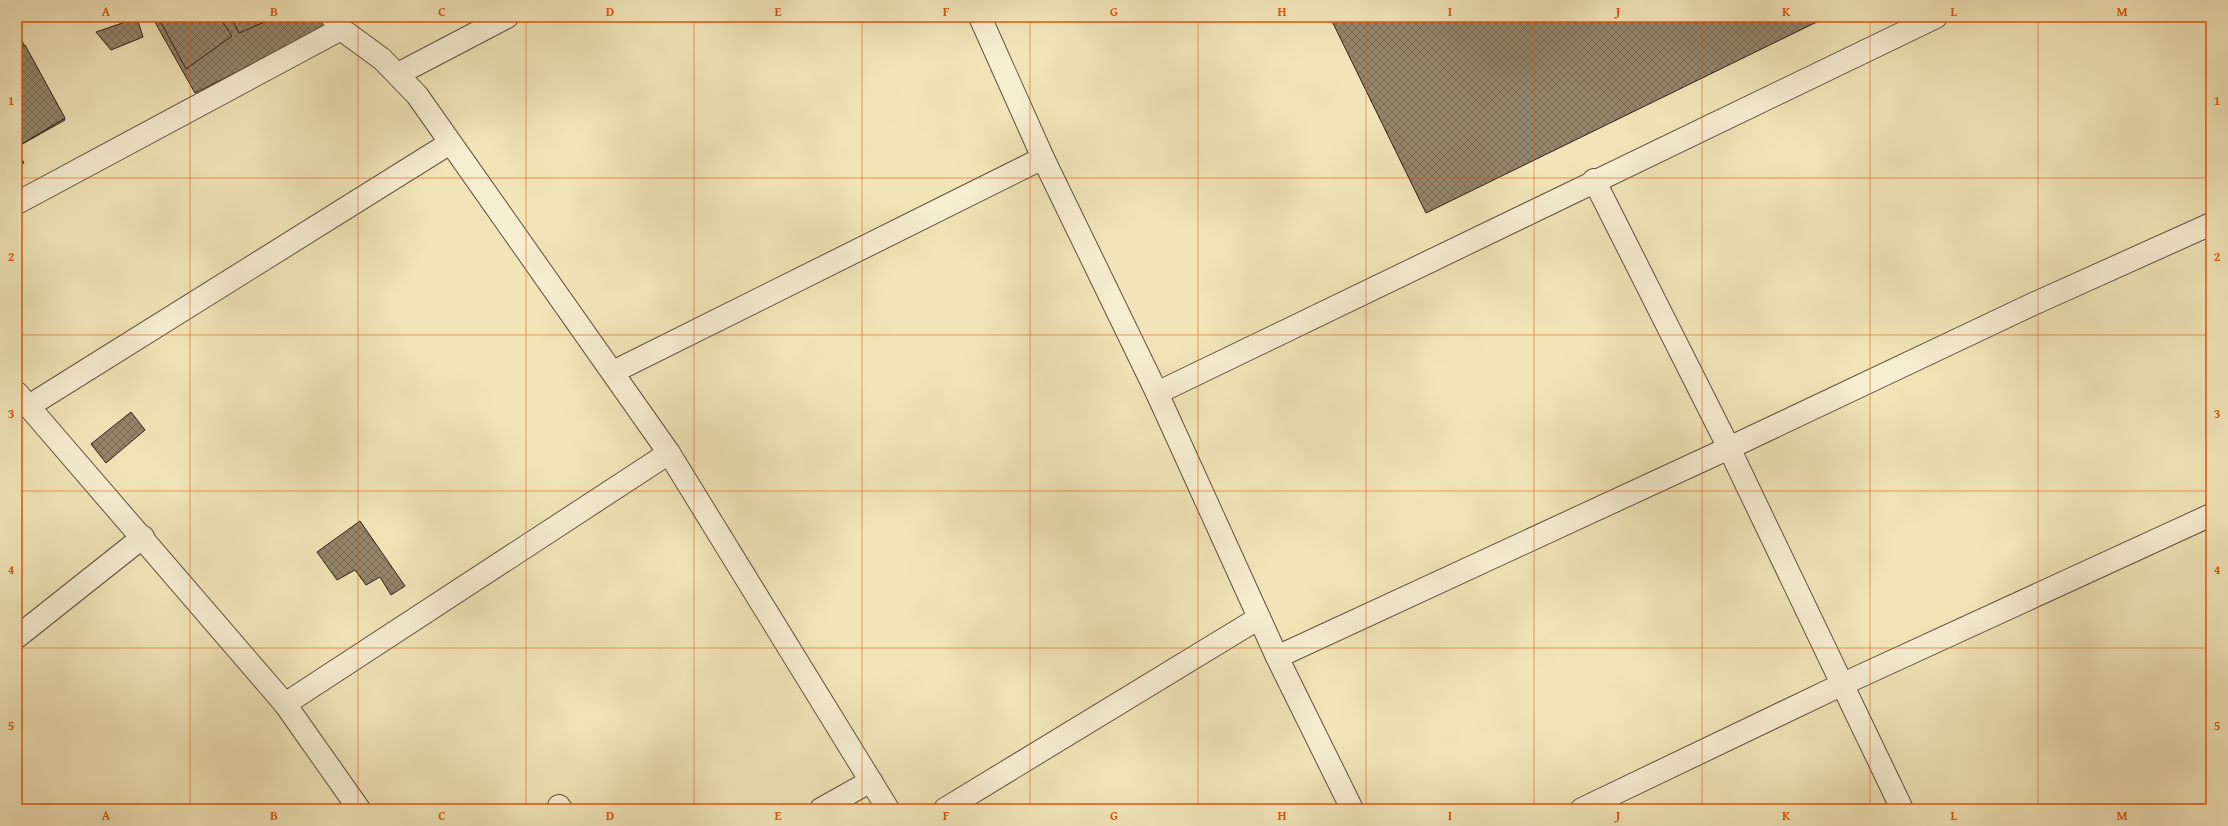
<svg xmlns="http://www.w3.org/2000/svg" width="2228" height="826" viewBox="0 0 2228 826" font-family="'Gentium Book Plus',serif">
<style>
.building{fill:url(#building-cross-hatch);stroke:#301f17}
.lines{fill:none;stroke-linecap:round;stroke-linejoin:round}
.minor-casing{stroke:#60503f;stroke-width:24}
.tertiary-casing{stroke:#60503f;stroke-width:24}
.minor{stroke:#f6eed1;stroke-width:22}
.tertiary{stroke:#f6eed1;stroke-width:22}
.grid{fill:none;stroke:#df560d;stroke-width:1;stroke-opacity:0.55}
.neatline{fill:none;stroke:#df560d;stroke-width:1.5}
.grid-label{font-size:13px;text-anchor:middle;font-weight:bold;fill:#df560d}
</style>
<defs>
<pattern id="building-cross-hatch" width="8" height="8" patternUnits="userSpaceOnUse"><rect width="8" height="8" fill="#94866b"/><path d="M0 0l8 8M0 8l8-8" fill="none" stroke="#796d57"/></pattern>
</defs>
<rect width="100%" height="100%" fill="#f1e5b8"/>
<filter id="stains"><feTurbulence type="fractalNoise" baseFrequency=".005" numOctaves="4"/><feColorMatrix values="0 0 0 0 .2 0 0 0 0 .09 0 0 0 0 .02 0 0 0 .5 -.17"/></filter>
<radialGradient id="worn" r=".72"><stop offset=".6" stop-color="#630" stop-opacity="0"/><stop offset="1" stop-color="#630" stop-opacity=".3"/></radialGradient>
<g class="building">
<polygon points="152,17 322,17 328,26 195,93"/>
<polygon points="158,17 219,17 232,36 186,69"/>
<polygon points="231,17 276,17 239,33"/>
<polygon points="1330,17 1827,17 1426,213"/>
<polygon points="137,18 143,37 111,50 96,32"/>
<polygon points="22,41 65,120 17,147 17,44"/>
<polygon points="25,45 65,118 17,147 17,50"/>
<polygon points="17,150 24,163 17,167"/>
<polygon points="131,412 145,430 106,463 91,444"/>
<polygon points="360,521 405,586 391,595 380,577 366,585 355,570 337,580 317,552"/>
</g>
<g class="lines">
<defs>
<g id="minor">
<polyline points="332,17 341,29 382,59 417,95 669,453 888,809"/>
<polyline points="398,74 507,17"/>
<polyline points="1594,180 1729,448 1902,809"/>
<polyline points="17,203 341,29"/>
<polyline points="613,372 1043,158"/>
<polyline points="17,393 285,704 359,809"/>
<polyline points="1157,393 1936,17"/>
<polyline points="29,406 450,143"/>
<polyline points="17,637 143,537"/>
<polyline points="1277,657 1729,448 2031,305 2211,224"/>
<polyline points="285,704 669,453"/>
<polyline points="559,806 561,809"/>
<polyline points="821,809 871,781"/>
<polyline points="945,809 1259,618"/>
<polyline points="1582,809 1843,684 2211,515"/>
</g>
<polyline id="tertiary" points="980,17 1043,158 1157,393 1277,657 1352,809"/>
</defs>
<use href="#minor" class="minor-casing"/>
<use href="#tertiary" class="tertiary-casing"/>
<use href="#minor" class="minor"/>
<use href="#tertiary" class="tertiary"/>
</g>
<path class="grid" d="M 190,17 L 190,809M 358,17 L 358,809M 526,17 L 526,809M 694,17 L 694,809M 862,17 L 862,809M 1030,17 L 1030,809M 1198,17 L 1198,809M 1366,17 L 1366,809M 1534,17 L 1534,809M 1702,17 L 1702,809M 1870,17 L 1870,809M 2038,17 L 2038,809M 17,178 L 2211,178M 17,335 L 2211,335M 17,491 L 2211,491M 17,648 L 2211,648"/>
<rect width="2228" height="826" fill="none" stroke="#f1e5b8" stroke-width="44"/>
<rect x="22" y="22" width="2184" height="782" class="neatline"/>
<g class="grid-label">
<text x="106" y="16">A</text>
<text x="274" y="16">B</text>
<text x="442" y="16">C</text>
<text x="610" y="16">D</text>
<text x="778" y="16">E</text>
<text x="946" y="16">F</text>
<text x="1114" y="16">G</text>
<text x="1282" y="16">H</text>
<text x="1450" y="16">I</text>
<text x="1618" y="16">J</text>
<text x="1786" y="16">K</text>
<text x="1954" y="16">L</text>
<text x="2122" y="16">M</text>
<text x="11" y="105">1</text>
<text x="2217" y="105">1</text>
<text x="11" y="261">2</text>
<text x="2217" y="261">2</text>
<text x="11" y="418">3</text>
<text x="2217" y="418">3</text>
<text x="11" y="574">4</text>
<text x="2217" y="574">4</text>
<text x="11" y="730">5</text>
<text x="2217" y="730">5</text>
<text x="106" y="820">A</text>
<text x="274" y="820">B</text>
<text x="442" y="820">C</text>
<text x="610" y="820">D</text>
<text x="778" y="820">E</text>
<text x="946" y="820">F</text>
<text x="1114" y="820">G</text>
<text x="1282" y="820">H</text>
<text x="1450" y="820">I</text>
<text x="1618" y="820">J</text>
<text x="1786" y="820">K</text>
<text x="1954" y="820">L</text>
<text x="2122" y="820">M</text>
</g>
<rect width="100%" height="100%" filter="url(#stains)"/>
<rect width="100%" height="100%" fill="url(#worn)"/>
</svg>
